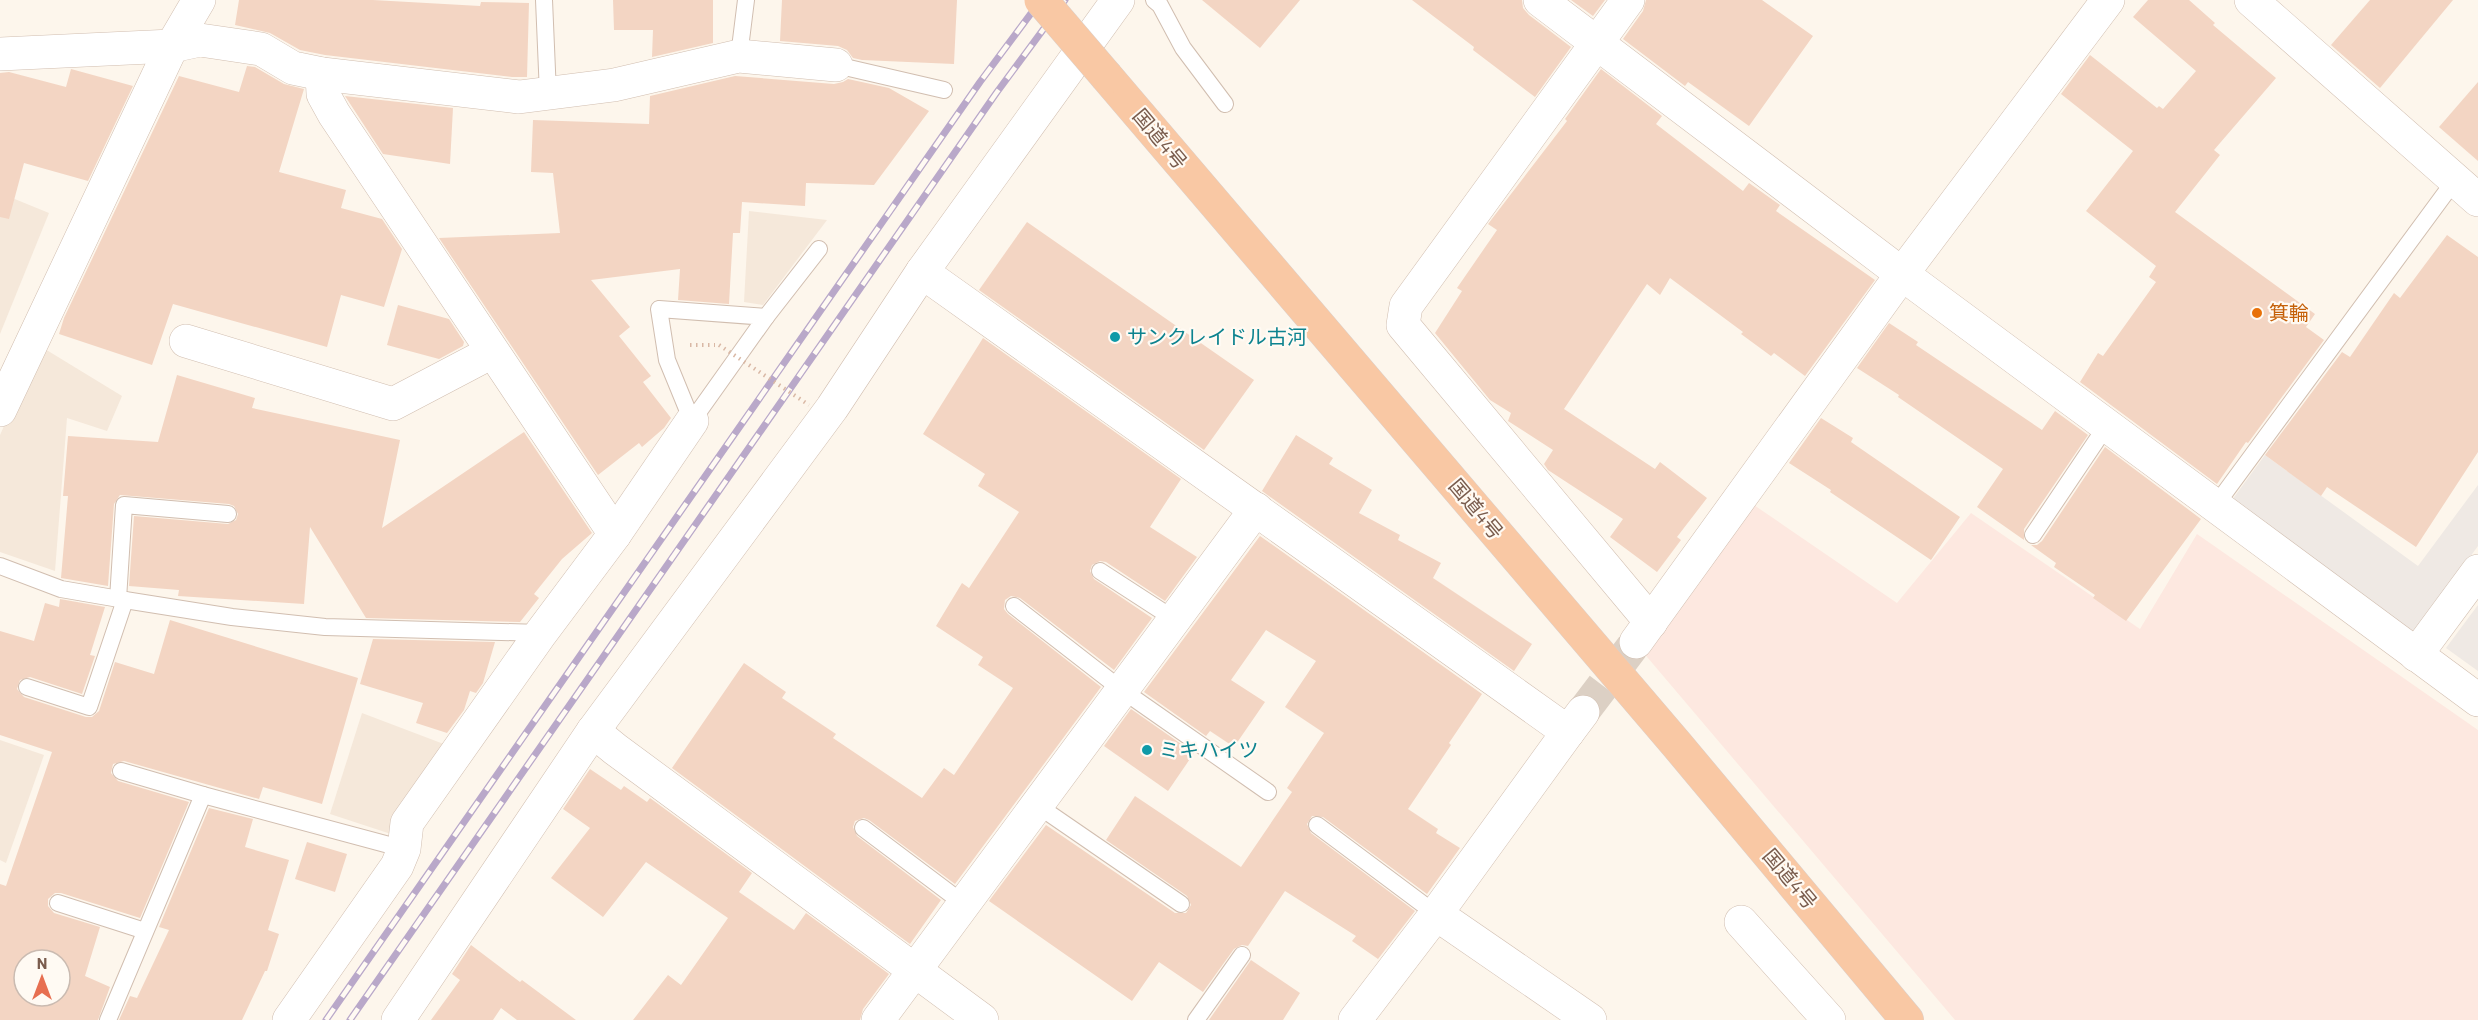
<svg xmlns="http://www.w3.org/2000/svg" width="2478" height="1020" viewBox="0 0 2478 1020" font-family="Barlow,'Noto Sans JP',sans-serif">
<style>
.residential{fill:#f5e8da}
.commercial{fill:#fde8e0}
.industrial{fill:#efe9e4}
.building{fill:#f3d5c3;fill-rule:evenodd}
.lines{fill:none;stroke-linecap:round;stroke-linejoin:round}
.minor-tunnel{stroke:#dcd0c4;stroke-width:33;stroke-dasharray:33 16;stroke-linecap:butt}
.service-casing{stroke:#d1beb0;stroke-width:18}
.minor-casing{stroke:#d1beb0;stroke-width:34}
.tertiary-casing{stroke:#d1beb0;stroke-width:34}
.trunk-casing{stroke:#dad1cd;stroke-width:34}
.path{stroke:#d9b8a5;stroke-width:4;stroke-dasharray:1.5 4.5;stroke-linecap:butt}
.service{stroke:#fff;stroke-width:16}
.minor{stroke:#fff;stroke-width:33}
.tertiary{stroke:#fff;stroke-width:33}
.trunk{stroke:#f9c8a4;stroke-width:33}
.rail-casing{stroke:#b9a8c9;stroke-width:7}
.rail{stroke:#fffaf3;stroke-width:4.5;stroke-dasharray:14;stroke-linecap:butt}
.trunk-bridge-casing{stroke:#dad1cd;stroke-width:34;stroke-linecap:butt}
.path-bridge{stroke:#d9b8a5;stroke-width:4;stroke-dasharray:1.5 4.5;stroke-linecap:butt}
.trunk-bridge{stroke:#f9c8a4;stroke-width:33}
.food-dot{fill:#e8710a;stroke:#fffaf3;stroke-width:2}
.culture-dot{fill:#0f9aa8;stroke:#fffaf3;stroke-width:2}
.labels{text-anchor:middle;stroke-width:4.5;stroke-linejoin:round;paint-order:stroke}
.street-label{font-size:20px;fill:#7a5c4d;stroke:#fffaf3}
.food-label{font-size:20px;fill:#c56008;stroke:#fffaf3;text-anchor:start}
.culture-label{font-size:20px;fill:#0d838f;stroke:#fffaf3;text-anchor:start}
</style>
<rect width="100%" height="100%" fill="#fdf6ec"/>
<g class="residential">
<polygon points="0,193 49,213 0,334"/>
<polygon points="749,211 827,220 763,305 744,302"/>
<polygon points="40,346 122,396 107,431 67,418 55,571 0,552 0,435"/>
<polygon points="362,713 449,746 391,834 330,814"/>
<polygon points="0,740 44,755 6,863 0,860"/>
</g>
<polygon class="commercial" points="1751,503 1897,603 1971,513 2140,629 2197,534 2478,730 2478,1020 1955,1020 1642,651"/>
<g class="industrial">
<polygon points="2265,455 2418,566 2478,485 2478,546 2412,636 2229,504"/>
<polygon points="2478,605 2478,671 2446,648"/>
</g>
<g class="building">
<polygon points="239,0 373,0 480,6 481,2 529,3 527,77 512,77 325,55 300,50 270,33 235,25"/>
<polygon points="613,0 713,0 713,43 652,57 653,30 614,30"/>
<polygon points="782,0 957,0 954,64 862,60 853,58 847,50 838,46 780,41"/>
<polygon points="1202,0 1300,0 1260,48"/>
<polygon points="1412,0 1522,0 1523,8 1529,15 1571,47 1535,97 1473,50 1474,47"/>
<polygon points="1571,0 1605,0 1593,16"/>
<polygon points="1646,0 1762,0 1813,36 1749,126 1688,82 1685,86 1623,39 1643,11"/>
<polygon points="2148,0 2189,0 2215,23 2213,25 2276,78 2214,150 2220,155 2175,212 2315,314 2306,327 2324,340 2248,443 2246,442 2217,484 2080,382 2098,353 2103,356 2156,282 2149,277 2156,266 2086,211 2133,151 2061,94 2090,55 2157,108 2159,106 2163,109 2196,71 2133,17"/>
<polygon points="2370,0 2453,0 2380,88 2331,45"/>
<polygon points="247,66 255,67 284,84 304,89 279,172 346,190 341,208 382,219 402,249 384,307 341,295 327,347 173,304 152,365 59,334 64,318 179,76 239,92"/>
<polygon points="71,69 133,86 88,181 24,163 9,219 0,217 0,73 9,72 66,87"/>
<polygon points="1601,69 1662,116 1656,124 1743,191 1749,183 1780,205 1776,211 1875,280 1805,376 1774,353 1771,356 1741,334 1743,332 1670,278 1660,295 1647,284 1564,409 1655,469 1660,462 1707,498 1677,537 1681,540 1657,572 1610,537 1623,519 1548,470 1544,464 1553,450 1508,421 1511,413 1490,400 1435,333 1462,291 1457,288 1497,230 1488,224 1567,121 1565,119"/>
<polygon points="735,76 834,84 843,82 848,79 889,88 929,111 874,185 806,183 805,206 742,202 740,233 733,233 729,304 678,300 680,269 591,280 630,327 619,336 651,376 643,382 671,418 664,428 642,447 639,443 598,475 439,238 560,233 553,173 531,172 533,120 649,124 650,96"/>
<polygon points="2478,82 2478,161 2439,127"/>
<polygon points="345,96 453,108 450,164 383,154"/>
<polygon points="1027,222 1254,380 1204,450 979,290"/>
<polygon points="2447,235 2478,257 2478,452 2416,547 2327,487 2321,496 2265,455 2342,352 2350,357 2394,293 2400,298"/>
<polygon points="398,305 449,319 464,342 463,346 439,359 387,345"/>
<polygon points="1889,323 1918,342 1916,345 2042,430 2055,411 2088,435 2024,529 2024,540 1977,507 2003,469 1898,397 1899,395 1857,368"/>
<polygon points="983,338 1181,479 1150,527 1197,557 1165,601 1106,562 1100,561 1092,565 1090,571 1094,579 1152,618 1114,670 1020,598 1011,596 1005,600 1004,609 1008,614 1101,687 955,884 869,820 864,818 855,821 853,827 857,836 941,900 910,944 672,768 744,663 786,692 782,698 836,734 833,738 922,798 944,768 954,775 1013,688 978,665 983,657 936,626 962,583 969,588 1019,512 978,486 985,474 923,434"/>
<polygon points="177,375 255,398 252,408 400,440 382,528 524,432 592,533 562,559 534,594 539,598 520,622 366,618 310,527 304,604 178,596 179,590 129,586 134,516 228,524 236,520 238,514 234,506 229,504 120,495 114,504 108,586 61,578 68,496 63,496 68,436 158,442"/>
<polygon points="1821,418 1853,438 1851,442 1960,517 1931,560 1830,492 1831,490 1789,463"/>
<polygon points="1296,435 1333,458 1329,464 1372,490 1359,513 1400,535 1398,540 1441,563 1433,578 1532,644 1514,671 1262,491"/>
<polygon points="2105,447 2201,519 2126,621 2093,598 2095,595 2054,567 2056,563 2031,545 2037,545 2042,541"/>
<polygon points="1260,536 1482,694 1449,743 1451,745 1408,809 1438,829 1436,833 1460,848 1427,894 1323,817 1312,816 1307,824 1311,833 1415,911 1378,959 1352,941 1356,936 1285,891 1248,946 1242,945 1234,949 1203,992 1159,962 1132,1001 989,901 1046,825 1175,913 1186,913 1191,905 1187,896 1106,840 1135,796 1241,867 1292,792 1287,788 1324,733 1285,707 1316,661 1266,630 1231,680 1265,702 1234,747 1210,731 1206,736 1144,692"/>
<path d="M 60,599 L 105,607 L 90,655 L 95,656 L 82,694 L 30,677 L 20,680 L 17,689 L 24,697 L 86,717 L 92,717 L 99,711 L 115,662 L 154,674 L 170,620 L 358,678 L 322,804 L 263,787 L 259,799 L 124,761 L 113,764 L 111,773 L 118,781 L 189,802 L 140,918 L 61,893 L 55,893 L 48,899 L 48,906 L 54,913 L 100,927 L 85,976 L 110,987 L 98,1020 L 0,1020 L 0,884 L 6,886 L 52,752 L 0,735 L 0,631 L 34,641 L 45,603 L 59,607 ZM 24,960 L 60,960 L 60,996 L 24,996 Z"/>
<polygon points="373,639 495,642 483,683 476,693 470,691 464,710 447,733 416,723 423,703 360,684"/>
<polygon points="1131,709 1194,753 1168,791 1104,746"/>
<polygon points="590,769 621,790 624,786 647,802 650,798 752,873 739,892 794,930 806,913 889,974 863,1009 860,1020 633,1020 668,975 681,985 728,918 646,862 603,917 551,878 590,828 563,809"/>
<polygon points="209,808 253,819 245,847 289,860 268,930 279,934 267,971 265,971 242,1020 119,1020 130,996 137,998 169,930 159,927"/>
<polygon points="307,842 347,854 335,892 295,879"/>
<polygon points="471,945 520,982 522,980 576,1020 517,1020 501,1008 493,1020 431,1020 460,980 452,974"/>
<polygon points="1251,960 1300,993 1283,1020 1209,1020"/>
</g>
<g class="lines">
<polyline class="minor-tunnel" points="1583,712 1636,642"/>
<defs>
<g id="service">
<polyline points="544,0 548,94"/>
<polyline points="1154,0 1160,5 1183,48 1225,104"/>
<polyline points="739,56 746,0"/>
<polyline points="836,65 944,90"/>
<polygon points="659,309 766,317 692,421 667,360"/>
<polyline points="766,317 819,249"/>
<polyline points="2215,506 2455,180"/>
<polyline points="2033,535 2107,425"/>
<polyline points="0,566 61,589 125,600 89,707 27,687"/>
<polyline points="1100,571 1174,619"/>
<polyline points="118,599 124,505 228,514"/>
<polyline points="125,600 232,617 325,627 541,633"/>
<polyline points="1014,606 1122,690 1268,792"/>
<polyline points="121,771 203,795"/>
<polyline points="1037,805 1181,904"/>
<polyline points="1317,825 1436,914"/>
<polyline points="863,828 964,904"/>
<polyline points="58,903 145,931"/>
<polyline points="108,1020 203,795 404,849"/>
<polyline points="1196,1020 1242,955"/>
</g>
<g id="minor">
<polyline points="1540,0 1902,274 2478,700"/>
<polyline points="1628,0 1406,306 1403,325 1651,622"/>
<polyline points="0,54 172,46 200,40 261,49 293,68 322,74 519,97 614,85 739,56 836,65"/>
<polyline points="922,272 1568,732 1583,712"/>
<polyline points="186,341 393,404 492,352"/>
<polyline points="0,410 172,46 199,0"/>
<polyline points="615,534 692,421"/>
<polyline points="1636,642 1902,274 2108,0"/>
<polyline points="2416,655 2478,571"/>
<polyline points="593,731 615,749 982,1020"/>
<polyline points="1436,914 1590,1020"/>
<polyline points="1741,922 1829,1020"/>
<polyline points="289,1020 397,866 404,849 407,823 541,633 615,534 334,114 323,94 322,74"/>
<polyline points="398,1020 593,731 832,408 922,272 1118,0"/>
<polyline points="878,1020 1256,509"/>
<polyline points="1355,1020 1436,914 1568,732"/>
</g>
<polyline id="tertiary" points="2251,0 2478,200"/>
<polyline id="trunk" points="1107,77 1678,746 1907,1020"/>
</defs>
<use href="#service" class="service-casing"/>
<use href="#minor" class="minor-casing"/>
<use href="#tertiary" class="tertiary-casing"/>
<use href="#trunk" class="trunk-casing"/>
<polyline class="path" points="690,345 715,345"/>
<use href="#service" class="service"/>
<use href="#minor" class="minor"/>
<use href="#tertiary" class="tertiary"/>
<use href="#trunk" class="trunk"/>
<defs>
<g id="rail">
<polyline points="326,1020 980,82 1041,0"/>
<polyline points="350,1020 997,92 1065,0"/>
</g>
</defs>
<use href="#rail" class="rail-casing"/>
<use href="#rail" class="rail"/>
<defs>
<polyline id="trunk-bridge" points="1041,0 1107,77"/>
</defs>
<use href="#trunk-bridge" class="trunk-bridge-casing"/>
<polyline class="path-bridge" points="719,345 809,405"/>
<use href="#trunk-bridge" class="trunk-bridge"/>
</g>
<circle class="food-dot" cx="2257" cy="313" r="6"/>
<g class="culture-dot">
<circle cx="1115" cy="337" r="6"/>
<circle cx="1147" cy="750" r="6"/>
</g>
<g class="labels">
<g class="street-label">
<text transform="translate(1160 139) rotate(50)" y="7">国道4号</text>
<text transform="translate(1476 509) rotate(50)" y="7">国道4号</text>
<text transform="translate(1790 879) rotate(50)" y="7">国道4号</text>
</g>
<g class="food-label">
<text x="2269" y="320">箕輪</text>
</g>
<g class="culture-label">
<text x="1127" y="344">サンクレイドル古河</text>
<text x="1159" y="757">ミキハイツ</text>
</g>
</g>
<g transform="translate(42 978)"><circle r="28" fill="#fffaf3" stroke="#cabbb1" stroke-width="1.5"/>
<path d="M0-4.5L10 22L0 15L-10 22Z" fill="#e76f51"/>
<text y="-9" font-size="16" font-weight="bold" text-anchor="middle" fill="#7a5c4d">N</text>
</g>
</svg>
